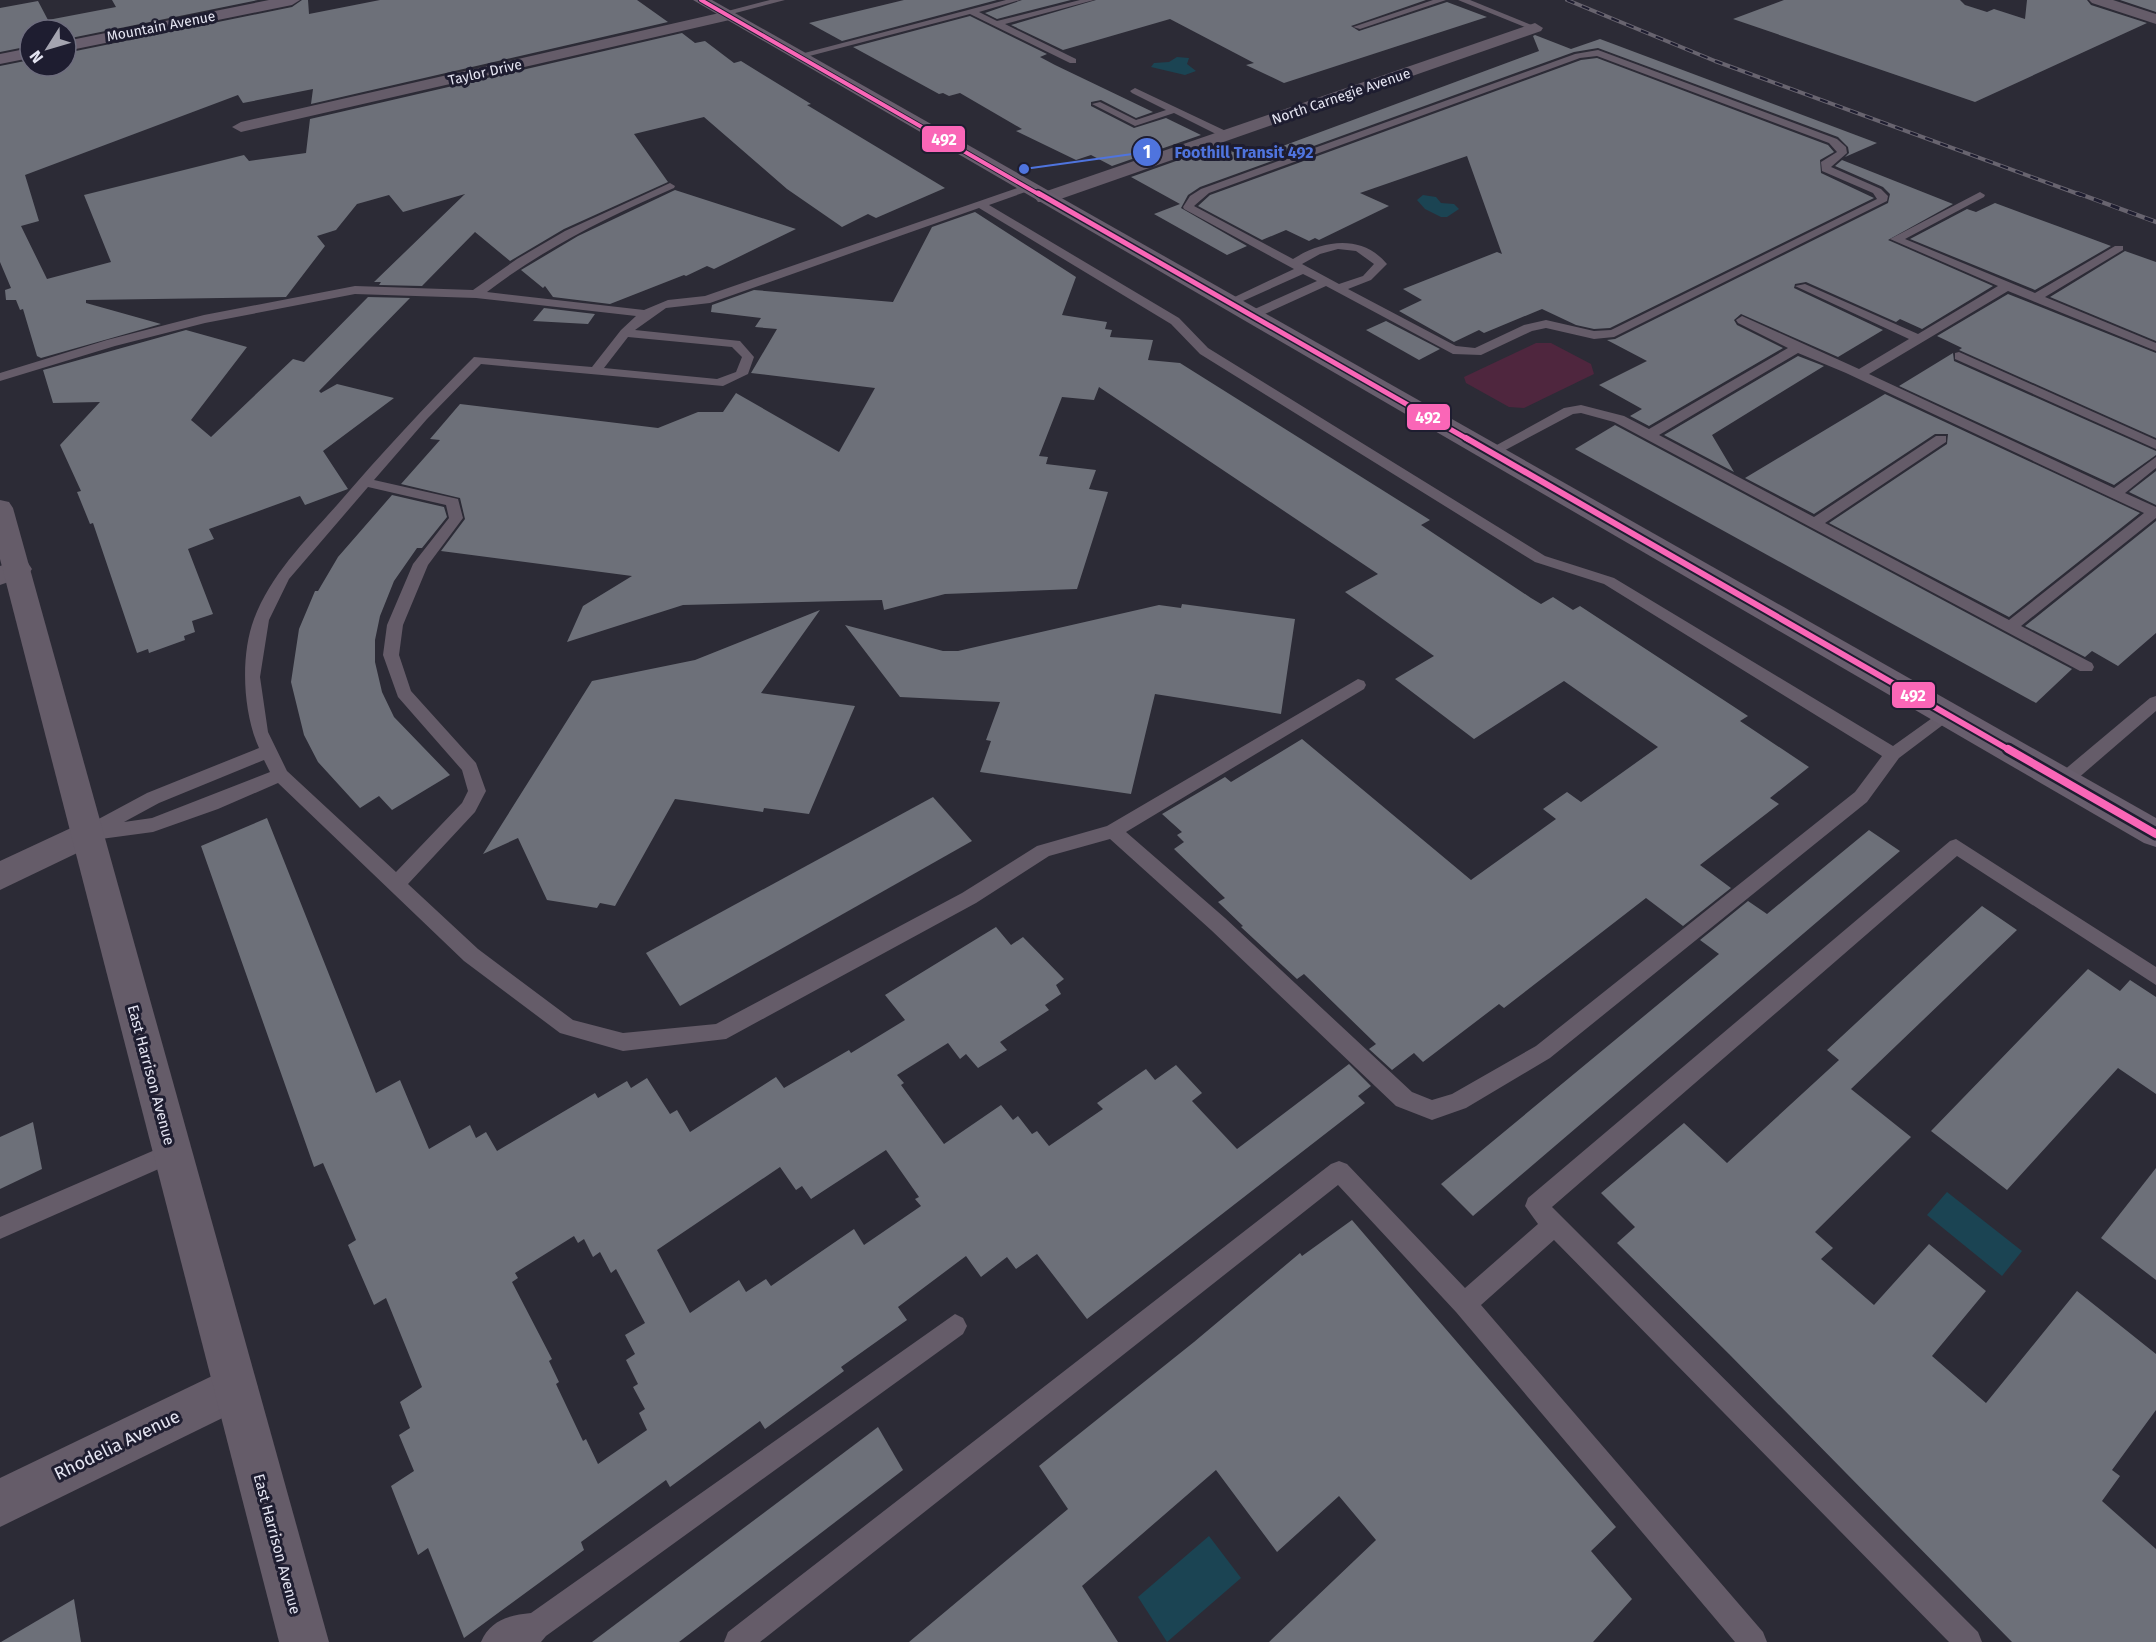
<svg xmlns="http://www.w3.org/2000/svg" width="2156" height="1642" viewBox="0 0 2156 1642" font-family="'Fira Sans',sans-serif">
<style>
.green{fill:#4f263e}
.water{fill:#1b4453}
.building{fill:#6d7079;fill-rule:evenodd}
.lines{fill:none;stroke-linecap:round;stroke-linejoin:round}
.service{fill:#655c69;fill-rule:evenodd}
.minor{fill:#655c69;fill-rule:evenodd}
.tertiary{fill:#655c69;fill-rule:evenodd}
.secondary{fill:#685e6d;fill-rule:evenodd}
.rail-far1-casing{stroke:#68646f;stroke-width:4}
.rail-casing{stroke:#68646f;stroke-width:4.5}
.rail-far1{stroke:#1e1d30;stroke-width:2;stroke-dasharray:8;stroke-linecap:butt}
.rail{stroke:#1e1d30;stroke-width:3;stroke-dasharray:9;stroke-linecap:butt}
.bus-1-far3-casing{stroke:#1e1d30;stroke-width:6}
.bus-1-far2-casing{stroke:#1e1d30;stroke-width:8}
.bus-1-far1-casing{stroke:#1e1d30;stroke-width:10}
.bus-1-casing{stroke:#1e1d30;stroke-width:13}
.bus-1-far3{stroke:#fa66b7;stroke-width:4}
.bus-1-far2{stroke:#fa66b7;stroke-width:5}
.bus-1-far1{stroke:#fa66b7;stroke-width:6}
.bus-1{stroke:#fa66b7;stroke-width:8}
.labels{text-anchor:middle;stroke-width:6;stroke-linejoin:round;paint-order:stroke}
.far-street-label{font-size:14px;fill:#e5e5f2;stroke:#1e1d30}
.street-label{font-size:15px;fill:#e5e5f2;stroke:#1e1d30}
.near-street-label{font-size:18px;fill:#e5e5f2;stroke:#1e1d30}
.leader{fill:none;stroke:#4f74de;stroke-width:2}
.callout-dot{fill:#4f74de;stroke:#1e1d30;stroke-width:2}
.mark-label{font-size:18px;text-anchor:middle;font-weight:bold;fill:#fff}
.callout-label{font-size:16px;text-anchor:middle;font-weight:bold;fill:#4f74de;stroke:#1e1d30;stroke-width:6;stroke-linejoin:round;paint-order:stroke}
.line-badge{stroke:#1e1d30;stroke-width:2}
.badge-label{font-size:16px;text-anchor:middle;font-weight:bold;fill:#fff}
</style>
<rect width="100%" height="100%" fill="#2c2b36"/>
<polygon class="green" points="1536,343 1551,343 1591,364 1594,374 1524,408 1509,407 1466,383 1464,377"/>
<g class="water">
<polygon points="1177,57 1189,58 1187,64 1196,71 1185,75 1151,67 1154,63 1169,62"/>
<polygon points="1423,195 1436,197 1441,203 1454,204 1459,209 1447,217 1441,217 1425,209 1417,200"/>
<polygon points="1947,1192 2022,1251 2002,1276 1927,1215"/>
<polygon points="1209,1536 1241,1578 1167,1642 1138,1597"/>
</g>
<g class="building">
<polygon points="112,0 258,0 66,39 66,30 30,30 30,46 0,52 0,8 38,1 48,20 116,7"/>
<polygon points="302,0 308,0 309,14 380,0 637,0 668,22 311,104 313,89 243,103 238,95 25,175 39,221 21,226 47,279 111,262 84,195 244,155 249,161 306,153 310,119 682,33 695,43 705,41 734,63 741,61 811,104 807,105 945,188 876,218 868,214 842,227 787,189 704,117 634,134 668,182 564,229 510,261 475,232 422,286 379,285 381,282 374,282 465,194 403,212 389,195 357,204 336,230 317,236 325,246 286,297 86,300 86,303 161,324 41,358 37,356 23,309 20,310 16,300 6,300 5,290 11,288 0,262 0,66 30,60 30,66 66,66 66,53 292,7"/>
<polygon points="904,0 997,0 842,41 809,23"/>
<polygon points="1022,0 1071,0 997,19 985,13"/>
<polygon points="1096,0 1426,0 1351,26 1359,31 1447,2 1487,17 1284,83 1246,65 1254,63 1170,19 1063,50 1011,25"/>
<polygon points="1784,0 1960,0 1965,5 1987,12 1994,9 2025,19 2027,0 2087,0 2091,5 2147,23 1975,102 1733,19"/>
<polygon points="2120,0 2156,0 2156,12"/>
<polygon points="970,16 1047,54 1040,57 1055,65 1153,112 1136,118 1101,100 1091,102 1091,106 1134,128 1166,118 1201,135 1112,166 1091,155 1076,160 1016,131 1022,129 960,93 949,96 943,93 939,94 853,47"/>
<polygon points="1535,35 1571,49 1600,39 1877,143 1845,157 1849,153 1848,147 1838,137 1598,48 1574,52 1200,187 1188,195 1181,208 1247,246 1227,255 1154,214 1180,204 1131,177 1221,145 1247,158 1272,150 1539,51 1533,36"/>
<polygon points="1597,58 1828,145 1834,152 1820,160 1821,173 1874,198 1610,328 1594,329 1576,325 1542,309 1484,333 1479,330 1454,342 1399,311 1422,300 1403,289 1497,252 1502,254 1467,156 1360,193 1389,206 1319,240 1315,238 1309,241 1286,230 1262,240 1198,206 1210,195 1581,60"/>
<polygon points="1842,160 1953,204 1888,240 1993,286 1922,329 1900,319 1896,322 1806,282 1795,284 1794,288 1883,330 1838,357 1741,314 1734,320 1737,325 1783,348 1649,426 1630,416 1642,409 1599,385 1647,361 1607,340 1615,339 1888,203 1890,194 1883,187 1835,166"/>
<polygon points="675,190 796,229 714,269 707,266 686,276 684,275 610,304 553,297 545,286 543,288 521,270 578,236"/>
<polygon points="1995,203 2060,227 2111,246 2035,290 1910,239 1967,209 1976,212"/>
<polygon points="975,212 1076,277 1062,315 1107,322 1105,329 1112,330 1110,337 1153,340 1148,360 1180,363 1430,520 1421,525 1531,598 1541,604 1553,597 1573,610 1580,606 1748,716 1740,721 1809,767 1770,798 1779,804 1700,865 1731,888 1683,926 1646,898 1504,1008 1499,1004 1423,1062 1414,1053 1392,1070 1369,1049 1376,1044 1304,974 1297,979 1241,927 1243,926 1218,902 1225,898 1174,849 1184,842 1177,835 1182,832 1162,814 1225,777 1231,782 1302,739 1471,880 1556,819 1543,809 1567,792 1581,802 1658,747 1564,681 1474,739 1395,679 1434,656 1345,592 1378,574 1099,387 1094,400 1062,397 1039,456 1048,457 1046,464 1096,470 1089,489 1108,492 1077,589 945,594 884,610 882,600 683,605 567,642 583,606 632,576 441,551 465,519 460,498 401,484 440,440 430,439 460,404 658,428 698,412 723,412 736,393 839,452 875,388 751,373 777,329 755,327 761,318 711,312 712,305 754,290 893,302 932,227"/>
<polygon points="2125,251 2156,262 2156,341 2050,297"/>
<polygon points="2008,294 2156,353 2156,438 1959,350 1962,348 1937,336"/>
<polygon points="368,297 410,298 319,391 321,393 337,384 394,398 323,451 348,489 305,505 300,496 209,529 214,539 188,549 213,614 192,621 195,632 184,636 185,640 149,653 148,649 137,653 93,523 90,524 77,492 81,491 60,445 100,402 53,403 43,370 186,330 247,347 191,420 211,437 293,359 304,362"/>
<polygon points="544,308 595,314 588,324 533,321"/>
<polygon points="1386,321 1440,349 1419,360 1366,330"/>
<polygon points="1953,353 1954,361 2156,451 2156,455 2114,485 1899,386"/>
<polygon points="1798,356 1824,366 1712,435 1734,472 1664,435"/>
<polygon points="1885,394 2140,513 2009,617 1829,523 1947,444 1948,434 1935,434 1814,514 1745,478"/>
<polygon points="1615,425 2072,669 2036,703 1575,449"/>
<polygon points="2156,471 2156,505 2129,492"/>
<polygon points="392,495 444,507 447,517 422,548 417,548 394,581 380,616 375,640 375,662 382,692 394,717 450,775 392,810 379,796 360,808 318,762 304,735 291,682 299,629 315,591 318,591 338,557"/>
<polygon points="2156,521 2156,633 2118,666 2092,651 2085,657 2025,626"/>
<polygon points="1182,604 1295,619 1281,714 1155,694 1131,794 980,772 991,741 986,740 1000,702 900,697 845,625 943,651 958,651 1159,605 1181,608"/>
<polygon points="820,610 761,693 855,706 809,814 764,808 763,812 675,799 615,906 600,903 597,908 547,900 518,838 483,854 592,681 695,660"/>
<polygon points="933,797 972,841 680,1006 646,953"/>
<path d="M 267,818 L 376,1093 L 400,1080 L 429,1149 L 470,1125 L 476,1138 L 486,1132 L 497,1151 L 595,1093 L 598,1098 L 627,1081 L 631,1088 L 647,1078 L 670,1114 L 677,1110 L 690,1132 L 776,1077 L 784,1088 L 849,1050 L 851,1053 L 905,1020 L 885,995 L 996,927 L 1011,945 L 1023,937 L 1064,979 L 1056,985 L 1061,994 L 1045,1005 L 1049,1010 L 1000,1042 L 1007,1050 L 978,1068 L 966,1054 L 960,1059 L 948,1043 L 897,1075 L 904,1083 L 901,1085 L 944,1144 L 1001,1105 L 1013,1120 L 1018,1116 L 1032,1134 L 1037,1131 L 1049,1146 L 1103,1109 L 1097,1103 L 1133,1078 L 1146,1069 L 1155,1080 L 1176,1065 L 1202,1093 L 1192,1101 L 1237,1149 L 1349,1064 L 1371,1086 L 1358,1096 L 1365,1103 L 1087,1319 L 1037,1254 L 1016,1269 L 1007,1257 L 981,1277 L 966,1256 L 898,1307 L 907,1320 L 841,1367 L 844,1371 L 765,1429 L 760,1421 L 670,1487 L 666,1480 L 581,1542 L 584,1550 L 464,1638 L 428,1548 L 418,1555 L 391,1486 L 414,1471 L 399,1435 L 410,1428 L 400,1402 L 422,1387 L 386,1298 L 374,1305 L 348,1245 L 356,1240 L 323,1163 L 314,1167 L 201,846 ZM 886,1150 L 919,1197 L 915,1199 L 921,1206 L 864,1245 L 854,1229 L 771,1286 L 766,1279 L 746,1292 L 739,1280 L 690,1313 L 657,1250 L 780,1167 L 796,1190 L 802,1186 L 811,1199 ZM 574,1236 L 578,1243 L 584,1239 L 593,1257 L 600,1252 L 611,1273 L 616,1269 L 645,1323 L 625,1335 L 635,1354 L 626,1360 L 638,1384 L 633,1387 L 645,1409 L 639,1413 L 647,1430 L 598,1464 L 586,1439 L 583,1441 L 556,1384 L 559,1382 L 549,1361 L 552,1359 L 512,1282 L 518,1278 L 515,1273 Z"/>
<polygon points="1869,830 1900,851 1473,1216 1441,1184 1719,954 1700,940 1748,901 1767,914"/>
<polygon points="1982,906 2017,930 1851,1089 1911,1137 1815,1232 1833,1248 1821,1259 1874,1305 1929,1244 1986,1291 1932,1356 1986,1403 2077,1291 2156,1354 2156,1410 2112,1470 2120,1476 2102,1501 2156,1549 2156,1642 2012,1642 1729,1354 1617,1243 1635,1227 1601,1193 1684,1123 1727,1163 1839,1060 1827,1050"/>
<polygon points="2088,969 2120,991 2130,980 2156,997 2156,1094 2118,1068 2007,1190 1931,1131"/>
<polygon points="33,1122 42,1169 0,1189 0,1137"/>
<polygon points="2156,1168 2156,1280 2101,1238"/>
<polygon points="1352,1220 1616,1527 1591,1551 1632,1599 1593,1642 1269,1642 1376,1540 1339,1496 1277,1552 1216,1470 1082,1586 1118,1642 909,1642 1068,1509 1039,1466 1194,1342 1300,1253 1302,1256"/>
<polygon points="878,1427 903,1470 679,1642 592,1642"/>
<polygon points="74,1599 81,1642 1,1642"/>
</g>
<g class="lines">
<g class="service">
<polygon points="770,0 785,0 724,16 720,13"/>
<polygon points="1006,0 1020,0 979,12 997,21 1080,0 1094,0 1005,24 1076,59 1076,63 1070,63 970,14 798,59 793,56"/>
<polygon points="1433,0 1446,0 1360,29 1353,27"/>
<polygon points="1458,0 1470,0 1539,28 1532,30"/>
<path d="M 1598,50 L 1837,139 L 1846,147 L 1847,153 L 1831,167 L 1881,189 L 1888,196 L 1887,201 L 1614,337 L 1594,339 L 1546,328 L 1532,331 L 1481,355 L 1453,354 L 1326,286 L 1256,318 L 1248,318 L 1248,312 L 1317,281 L 1303,274 L 1234,305 L 1224,302 L 1294,269 L 1184,209 L 1183,207 L 1190,196 L 1201,189 L 1575,54 ZM 1597,56 L 1829,143 L 1837,152 L 1821,162 L 1822,171 L 1873,193 L 1877,199 L 1611,330 L 1594,331 L 1546,320 L 1524,325 L 1475,348 L 1456,346 L 1348,289 L 1371,280 L 1387,264 C 1362,234 1323,240 1293,259 L 1194,206 L 1209,193 L 1580,58 ZM 1338,249 L 1356,251 L 1374,264 L 1363,276 L 1339,284 L 1302,264 L 1320,254 Z"/>
<polygon points="1135,88 1230,133 1231,135 1222,137 1174,113 1135,126 1092,104 1100,102 1136,120 1166,110 1132,93 1130,91"/>
<path d="M 670,183 L 675,186 L 674,188 C 608,217 544,248 487,292 L 644,310 L 668,300 L 705,296 L 1023,186 L 1031,186 L 1031,190 L 989,205 L 1179,318 L 1208,348 L 1545,556 L 1614,578 L 1893,746 L 1942,711 L 1954,711 L 1956,715 L 1899,758 L 1867,802 L 1550,1058 L 1466,1108 L 1432,1120 L 1396,1106 L 1211,930 L 1110,839 L 1049,856 L 976,903 L 726,1039 L 623,1051 L 560,1033 L 464,961 L 278,783 L 218,809 L 153,832 L 86,841 L 80,839 L 77,834 L 80,829 L 147,793 L 259,748 C 243,713 240,656 254,619 C 271,574 306,540 337,505 C 381,454 426,405 474,357 L 592,367 L 621,330 L 636,316 L 476,298 L 355,294 L 205,323 L 115,346 L 0,381 L 0,373 L 107,340 L 204,315 L 355,286 L 473,290 L 517,259 L 565,231 ZM 979,208 L 1171,324 L 1200,354 L 1535,562 L 1604,584 L 1882,756 L 1855,792 L 1536,1046 L 1452,1094 L 1432,1100 L 1412,1092 L 1225,918 L 1126,832 L 1364,689 L 1366,685 L 1364,681 L 1358,679 L 1107,826 L 1037,846 L 962,893 L 716,1024 L 623,1033 L 573,1020 L 478,949 L 408,884 L 475,812 L 486,791 L 476,763 L 411,691 L 399,655 L 403,625 L 428,565 L 463,518 L 458,499 L 374,480 L 427,419 L 481,364 L 723,386 L 748,374 L 754,357 L 740,341 L 635,330 L 666,308 L 710,303 ZM 628,337 L 732,347 L 742,357 L 736,372 L 717,379 L 604,368 ZM 368,487 L 446,505 L 449,518 L 413,564 L 387,625 L 383,655 L 398,697 L 462,770 L 468,791 L 462,803 L 396,872 L 287,771 L 268,732 L 260,677 L 269,620 L 289,579 ZM 264,760 L 270,772 L 152,818 L 124,822 L 159,803 Z"/>
<path d="M 1980,192 L 1985,195 L 1984,197 L 1905,239 L 2035,293 L 2115,246 L 2123,246 L 2123,250 L 2045,297 L 2156,343 L 2156,351 L 2008,291 L 1869,374 L 2114,488 L 2156,457 L 2156,468 L 2125,493 L 2156,507 L 2156,518 L 2021,626 L 2092,663 L 2094,667 L 2092,671 L 2080,671 L 1614,422 L 1581,413 L 1573,414 L 1496,455 L 1486,455 L 1484,452 L 1564,408 L 1581,405 L 1624,416 L 1649,429 L 1788,348 L 1738,323 L 1736,320 L 1742,316 L 1859,369 L 1909,339 L 1795,286 L 1805,284 L 1918,334 L 1998,286 L 1890,239 ZM 1798,353 L 1846,373 L 2144,513 L 2009,620 L 1825,523 L 1946,442 L 1946,436 L 1936,436 L 1814,517 L 1659,435 Z"/>
<polygon points="1959,352 2156,440 2156,449 1955,359 1955,353"/>
<polygon points="2156,696 2156,711 2069,786 2057,786 2054,781 2057,776 2150,698"/>
<polygon points="1956,839 2156,967 2156,985 1957,856 1552,1207 1978,1632 1982,1642 1949,1642 1554,1240 1481,1305 1763,1632 1767,1642 1735,1642 1456,1312 1338,1185 760,1642 724,1642 728,1632 1331,1164 1339,1161 1347,1164 1465,1288 1538,1224 1525,1206 1528,1198 1950,841"/>
<polygon points="171,1143 179,1146 182,1153 179,1160 0,1239 0,1217"/>
<path d="M 955,1314 L 963,1318 L 967,1326 L 963,1334 L 546,1636 L 541,1642 L 481,1642 C 490,1620 510,1615 531,1613 Z"/>
</g>
<g class="minor">
<polygon points="2089,0 2113,0 2156,14 2156,24 2092,3"/>
<polygon points="728,11 736,16 734,19 241,132 232,127 241,122"/>
<polygon points="1535,23 1543,28 1541,31 1052,202 1038,202 1035,198 1038,194"/>
<polygon points="18,560 28,563 32,569 28,575 0,585 0,566"/>
<polygon points="86,821 98,825 103,834 98,843 0,890 0,861"/>
<polygon points="235,1365 251,1372 258,1388 251,1404 0,1527 0,1478"/>
</g>
<polygon class="tertiary" points="0,500 9,502 13,508 329,1642 279,1642 0,559"/>
<g class="secondary">
<polygon points="269,0 300,0 292,5 66,51 66,41"/>
<polygon points="693,0 712,0 2156,818 2156,847 2144,843"/>
<polygon points="30,48 30,58 0,64 0,54"/>
</g>
<defs>
<polyline id="rail-far1" points="1567,0 1715,61 2081,195"/>
<polyline id="rail" points="2077,193 2156,222"/>
</defs>
<use href="#rail-far1" class="rail-far1-casing"/>
<use href="#rail" class="rail-casing"/>
<use href="#rail-far1" class="rail-far1"/>
<use href="#rail" class="rail"/>
<defs>
<polyline id="bus-1-far3" points="701,0 1040,195"/>
<polyline id="bus-1-far2" points="1038,193 1469,440"/>
<polyline id="bus-1-far1" points="1466,438 2011,751"/>
<polyline id="bus-1" points="2008,749 2156,834"/>
</defs>
<use href="#bus-1-far3" class="bus-1-far3-casing"/>
<use href="#bus-1-far2" class="bus-1-far2-casing"/>
<use href="#bus-1-far1" class="bus-1-far1-casing"/>
<use href="#bus-1" class="bus-1-casing"/>
<use href="#bus-1-far3" class="bus-1-far3"/>
<use href="#bus-1-far2" class="bus-1-far2"/>
<use href="#bus-1-far1" class="bus-1-far1"/>
<use href="#bus-1" class="bus-1"/>
</g>
<g class="labels">
<g class="far-street-label">
<text transform="translate(161 26) rotate(-11)" y="5">Mountain Avenue</text>
<text transform="translate(485 72) rotate(-13)" y="5">Taylor Drive</text>
<text transform="translate(1341 96) rotate(-19)" y="5">North Carnegie Avenue</text>
</g>
<g class="street-label">
<text transform="translate(151 1075) rotate(75)" y="5">East Harrison Avenue</text>
<text transform="translate(277 1544) rotate(75)" y="5">East Harrison Avenue</text>
</g>
<g class="near-street-label">
<text transform="translate(117 1445) rotate(-26)" y="6">Rhodelia Avenue</text>
</g>
</g>
<path class="leader" d="M1024 169L1147 152"/>
<g class="callout-dot">
<circle cx="1024" cy="169" r="6"/>
<circle cx="1147" cy="152" r="15"/>
</g>
<g class="mark-label">
<text x="1147" y="158">1</text>
</g>
<g class="callout-label">
<text x="1244" y="158">Foothill Transit 492</text>
</g>
<g class="line-badge">
<rect x="921" y="125" width="45" height="28" rx="6" fill="#fa66b7"/>
<rect x="1406" y="403" width="45" height="28" rx="6" fill="#fa66b7"/>
<rect x="1891" y="681" width="45" height="28" rx="6" fill="#fa66b7"/>
</g>
<g class="badge-label">
<text x="944" y="145">492</text>
<text x="1428" y="423">492</text>
<text x="1913" y="701">492</text>
</g>
<g transform="translate(48 48) rotate(233)"><circle r="28" fill="#1e1d30" stroke="#6e6d7e" stroke-width="1.5"/>
<path d="M0-4.5L10 22L0 15L-10 22Z" fill="#a4a4b0"/>
<text y="-9" font-size="16" font-weight="bold" text-anchor="middle" fill="#e5e5f2">N</text>
</g>
</svg>
